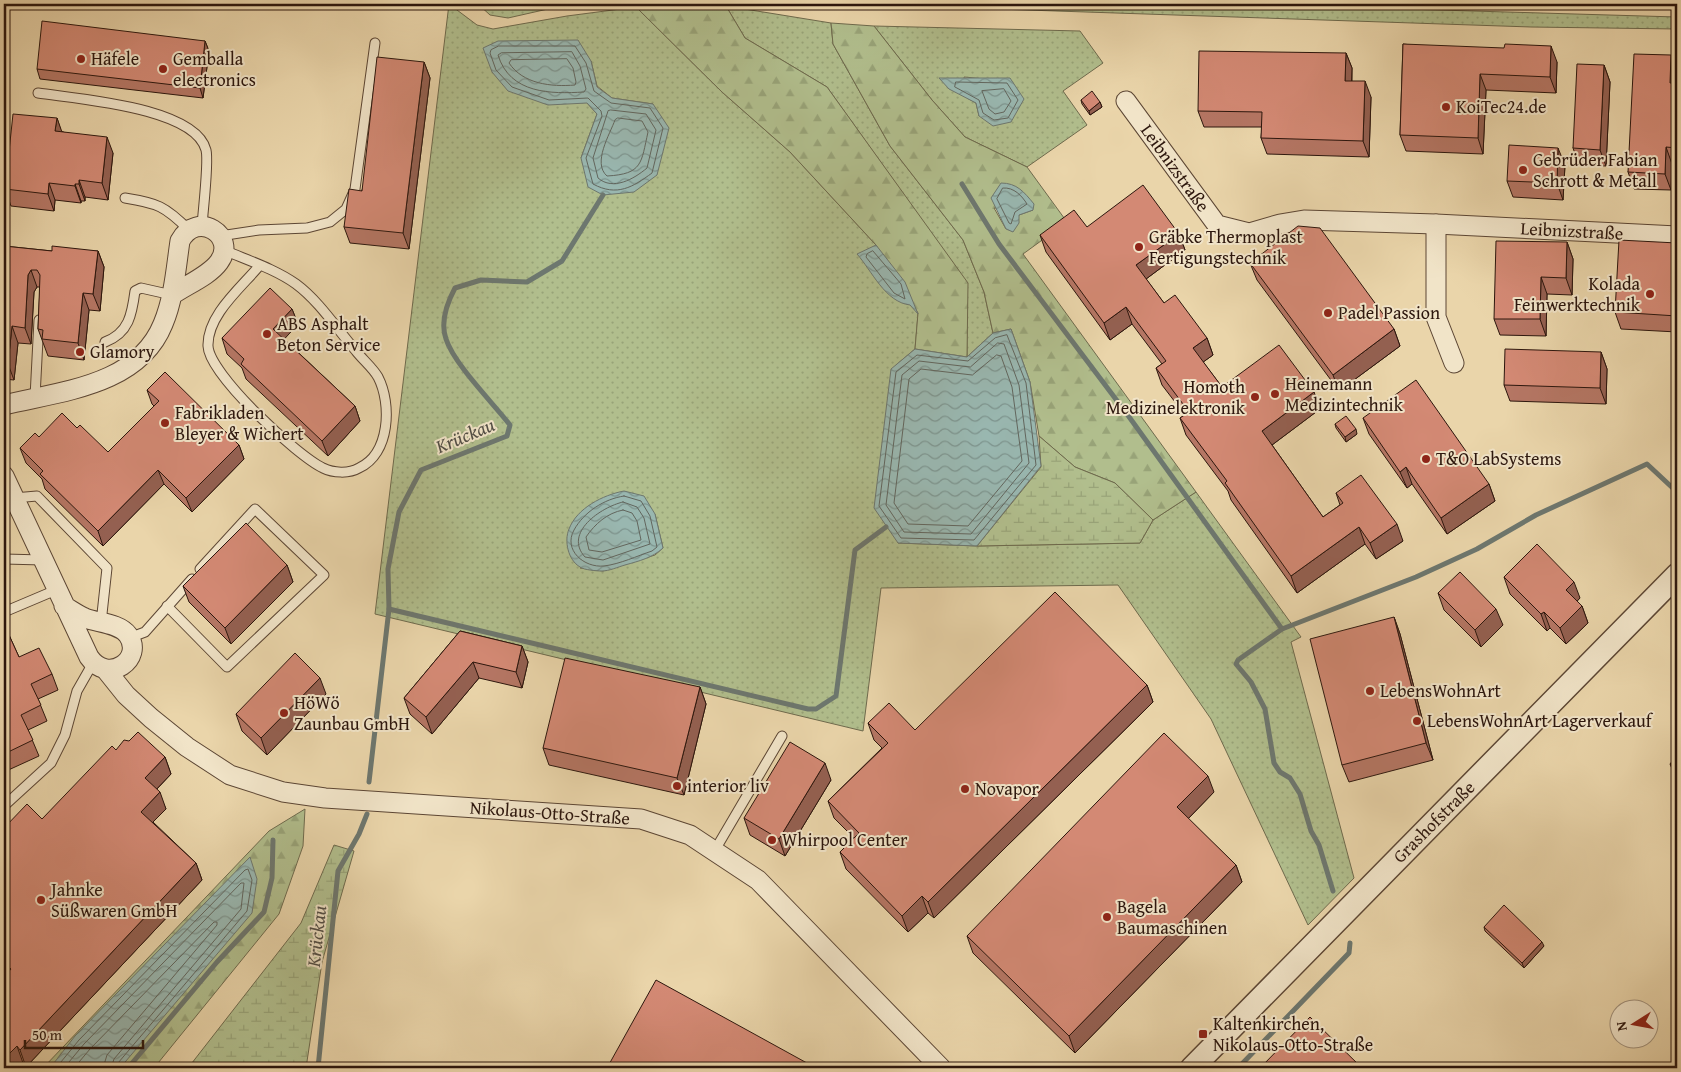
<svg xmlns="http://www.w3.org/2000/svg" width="1681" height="1072" viewBox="0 0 1681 1072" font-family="'Gentium Book Plus',serif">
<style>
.grass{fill:url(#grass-dots);stroke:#6e6a4d;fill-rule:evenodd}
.forest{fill:url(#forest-firs);stroke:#6e6a4d;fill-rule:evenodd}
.wetland{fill:url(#wetland-marsh);stroke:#6e6a4d}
.water{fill:url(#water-waves);stroke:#6d776f}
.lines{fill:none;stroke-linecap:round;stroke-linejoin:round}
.shore{stroke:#62665e;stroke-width:1}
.stream{stroke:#6d776f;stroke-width:5}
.service-casing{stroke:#5c4634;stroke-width:11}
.minor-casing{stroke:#5c4634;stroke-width:21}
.tertiary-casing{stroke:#5c4634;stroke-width:25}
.service{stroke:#f1e4c8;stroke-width:9}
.minor{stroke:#f1e4c8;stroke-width:19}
.tertiary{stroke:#f1e4c8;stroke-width:22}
.wall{fill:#b57664;stroke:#2c160d}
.shaded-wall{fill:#946051;stroke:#2c160d}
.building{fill:#d38974;stroke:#2c160d}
.poi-dot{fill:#8f2418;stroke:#f1e4c8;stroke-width:2}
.labels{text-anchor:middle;stroke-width:4;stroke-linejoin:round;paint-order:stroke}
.poi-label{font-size:18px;fill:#2c160d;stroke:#f1e4c8;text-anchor:start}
.street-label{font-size:18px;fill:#2c160d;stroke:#f1e4c8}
.water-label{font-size:19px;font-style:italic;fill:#524e46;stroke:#f1e4c8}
</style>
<defs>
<pattern id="grass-dots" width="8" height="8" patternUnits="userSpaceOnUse" patternTransform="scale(1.25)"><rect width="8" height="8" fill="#b1be8d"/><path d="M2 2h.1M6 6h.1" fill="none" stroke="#98a378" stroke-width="1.8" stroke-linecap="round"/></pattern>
<pattern id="forest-firs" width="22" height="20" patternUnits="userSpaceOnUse" patternTransform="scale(1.25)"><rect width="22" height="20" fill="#b1be8d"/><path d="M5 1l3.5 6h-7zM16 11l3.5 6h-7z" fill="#98a378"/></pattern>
<pattern id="wetland-marsh" width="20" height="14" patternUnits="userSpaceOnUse" patternTransform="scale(1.25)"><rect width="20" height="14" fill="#b1be8d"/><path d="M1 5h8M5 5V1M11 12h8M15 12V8" fill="none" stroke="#98a378"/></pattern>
<pattern id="water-waves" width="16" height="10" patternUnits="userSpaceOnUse" patternTransform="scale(1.25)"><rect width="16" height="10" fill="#99b7b0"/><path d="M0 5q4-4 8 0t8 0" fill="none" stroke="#7d948e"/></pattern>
</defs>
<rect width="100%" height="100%" fill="#ead5aa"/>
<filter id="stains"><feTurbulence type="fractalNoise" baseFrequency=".004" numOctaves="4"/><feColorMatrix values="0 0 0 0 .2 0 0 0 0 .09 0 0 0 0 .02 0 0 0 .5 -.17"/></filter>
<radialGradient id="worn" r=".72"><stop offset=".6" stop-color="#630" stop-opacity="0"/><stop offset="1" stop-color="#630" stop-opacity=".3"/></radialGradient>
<g class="grass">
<path d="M 449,4 L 477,25 L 493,29 L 567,16 L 636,7 L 722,92 L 790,152 L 876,245 L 905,282 L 918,314 L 915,349 L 896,365 L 898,543 L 977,546 L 1140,543 L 1153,520 L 1196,492 L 1301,637 L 1291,642 L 1354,878 L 1308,925 L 1211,719 L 1118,585 L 881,588 L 863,731 L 375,614 ZM 591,61 L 597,86 L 612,98 L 653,104 L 581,158 L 597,114 L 587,103 ZM 655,514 L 663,548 L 655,555 L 603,571 L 580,568 Z"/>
<polygon points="478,4 570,4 508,18 490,15"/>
<polygon points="848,4 1234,4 1677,17 1677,29 1531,27"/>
<polygon points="726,6 831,23 833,44 890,146 963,240 984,292 993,333 967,357 967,283 827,87 745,38"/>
<path d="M 874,26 L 1080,31 L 1103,63 L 1063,91 L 1087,125 L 1027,167 L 965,137 L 932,100 ZM 964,77 L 985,79 L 979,116 L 976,103 L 967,98 Z"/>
</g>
<g class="forest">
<polygon points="672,5 726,6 745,38 827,87 968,283 967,357 915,349 918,313 876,245 790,152 722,92 636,7"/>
<path d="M 831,23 L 874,26 L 932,100 L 965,137 L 1027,167 L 1067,222 L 1023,254 L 1196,492 L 1153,520 L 1115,483 L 1075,467 L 1039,436 L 1030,382 L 1011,329 L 993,333 L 984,292 L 963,240 L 890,146 L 833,44 ZM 994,208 L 1033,210 L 1019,215 L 1006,229 Z"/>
<polygon points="305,809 303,846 279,914 154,1068 43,1068 269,831"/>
</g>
<g class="wetland">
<polygon points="1039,436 1075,467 1115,483 1153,520 1140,543 977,546 1041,467"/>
<polygon points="334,845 354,851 322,962 306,1068 188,1068 301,923"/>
</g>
<g class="water">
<polygon points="578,40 591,61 597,87 612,98 653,104 669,128 657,175 634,192 603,195 588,187 581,158 597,114 587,103 548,105 508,91 492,72 483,48 498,41"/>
<polygon points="939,78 1010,78 1024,99 1011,122 993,126 979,116 976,103 949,89"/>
<path d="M 1001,183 C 1017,183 1024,192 1034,204 L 1033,210 L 1019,215 L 1019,223 L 1013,232 L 1006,229 L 991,198 Z"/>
<path d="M 876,245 L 905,282 L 918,314 L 910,305 C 885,302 872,271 857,254 Z"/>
<polygon points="1011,329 1030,382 1041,466 977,546 898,543 874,508 891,369 915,349 967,357 993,333"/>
<path d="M 624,491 L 644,496 L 655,514 L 663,548 C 652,558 639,561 625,565 C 618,567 609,571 602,571 C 597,571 584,570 580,567 C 568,560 564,541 569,529 C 577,508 603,495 624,491 Z"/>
<polygon points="250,857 257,879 252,913 120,1068 50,1068 75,1036"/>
</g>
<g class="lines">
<g class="shore">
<path d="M 499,46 L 575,46 L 586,63 L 594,91 L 611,103 L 650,108 L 663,128 L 652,173 C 633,187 617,197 593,184 L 586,158 L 602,116 L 601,111 L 588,98 L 549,100 L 512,87 L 496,70 L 490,53 L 491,50 Z"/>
<path d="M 572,52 L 580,66 L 586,89 L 584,92 C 551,94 510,94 498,55 L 501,53 Z"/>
<path d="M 567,59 L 573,68 L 576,82 L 575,85 C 551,87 523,84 509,63 L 511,60 Z"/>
<polygon points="956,82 1007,83 1018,100 1008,118 994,120 983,113 979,100 955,87"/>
<polygon points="1004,89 1011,101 1004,112 995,114 989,109 982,91"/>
<path d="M 611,110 L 646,114 L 656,130 L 647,168 C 634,179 613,191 598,178 L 593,158 L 608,111 Z"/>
<path d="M 618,118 L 642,121 L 648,132 C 641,163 643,174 607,176 C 592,163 610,134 615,120 Z"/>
<path d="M 1003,188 C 1014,187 1022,196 1027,204 L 1015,212 L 1011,224 L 1009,223 L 997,199 Z"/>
<polygon points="873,251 901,284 905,299 894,293 866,257 867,254"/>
<polygon points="1007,335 1026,383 1036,465 974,540 901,538 879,506 896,372 917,355 968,361 995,338"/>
<polygon points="998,343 1004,344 1019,385 1029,463 971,534 904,532 886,505 902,375 919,361 970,367"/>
<polygon points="997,355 1001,356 1012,387 1022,461 968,526 908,524 894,503 909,379 921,369 972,375"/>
<path d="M 624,496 L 641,501 L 650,516 L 657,547 L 652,551 C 637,556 620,564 604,566 C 584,568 563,550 574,530 C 584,512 604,499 624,496 Z"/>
<path d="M 623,502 L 637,507 L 644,518 L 650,544 L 603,560 L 585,557 C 563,533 601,507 623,502 Z"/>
<path d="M 623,510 L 632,513 L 637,521 L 641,540 L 602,552 L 589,550 L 586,537 C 595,524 607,513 623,510 Z"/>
<polyline points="56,1068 79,1040 245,870 248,869 252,880 247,911 118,1063 117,1068"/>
<polyline points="64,1068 84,1044 241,883 244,883 241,909 114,1059 111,1068"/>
<polyline points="74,1068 90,1049 214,922 217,922 217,925 107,1055 103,1068"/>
</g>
<g class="stream">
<polyline points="962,184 999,244 1127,414 1282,629 1238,660 1236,664 1251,682 1265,709 1274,763 1280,772 1290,778 1300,794 1311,831 1319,845 1333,891"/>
<polyline points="389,609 808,709 816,709 836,696 855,550 886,527"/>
<polyline points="1282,629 1416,577 1477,549 1536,515 1647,464 1677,492"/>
<path d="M 369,782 L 389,609 L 388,569 L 399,512 L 421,470 L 507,436 L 510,425 C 493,403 454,364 446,339 C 440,322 447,303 455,288 L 481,280 L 527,282 L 562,261 L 603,195"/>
<polyline points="128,1068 217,962 264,912 272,878 273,840"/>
<polyline points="318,1068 338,871 359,834 367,814"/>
<polyline points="1238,1068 1349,953 1350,943"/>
</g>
<defs>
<g id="service">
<path d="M 38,93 C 77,99 195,107 206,150 C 209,162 203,210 202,226"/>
<path d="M 125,198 C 157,203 165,206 189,230"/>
<polyline points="220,236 259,230 307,228 330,222 346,209 355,189 375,43"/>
<path d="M 224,250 C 247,260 275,269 296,284 C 319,301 337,329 356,351 C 363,360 373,368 378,377 C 392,404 390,454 359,468 C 349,474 333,473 323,468 C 297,456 209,374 208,346 C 207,315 242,287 260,265"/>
<path d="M 105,342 C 129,333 132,314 135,291 L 141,288 L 172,295"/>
<polyline points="35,397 39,320"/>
<polyline points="14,498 37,496 107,568 101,623"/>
<polyline points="4,559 43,560"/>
<polyline points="167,606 227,667 324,575 255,509 200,569"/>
<polyline points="4,612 56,590"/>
<polyline points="129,638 145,632 192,579"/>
<polyline points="4,806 51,763 65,735 77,691 93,663"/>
<polyline points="715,850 782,736"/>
</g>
<g id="minor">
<polyline points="1126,101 1217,225 1249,233 1280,224 1304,220 1436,224 1677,236"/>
<polyline points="1436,224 1436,317 1454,363"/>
<path d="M 4,405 C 61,391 138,386 163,324 C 174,298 176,268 180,241 C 197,209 238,236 219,262 C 209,276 186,285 172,295"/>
<path d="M 4,476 L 89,657 C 108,685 145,659 128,635 C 119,623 98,623 85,618 C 78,615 71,610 64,606"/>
<polyline points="106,670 126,695 151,718 187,747 230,775 283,792 325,798 641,819 690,835 758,880 941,1068"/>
</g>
<polyline id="tertiary" points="1192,1068 1677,575"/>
</defs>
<use href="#service" class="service-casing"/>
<use href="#minor" class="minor-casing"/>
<use href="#tertiary" class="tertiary-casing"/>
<use href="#service" class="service"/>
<use href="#minor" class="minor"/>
<use href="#tertiary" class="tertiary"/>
</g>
<g class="wall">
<polygon points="205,41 209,51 203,98 40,79 37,69"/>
<polygon points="1403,44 1557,62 1556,93 1486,90 1483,154 1406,151 1400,135"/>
<polygon points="1346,53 1352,68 1352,81 1371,97 1369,157 1267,154 1261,138 1262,127 1204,127 1198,111"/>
<polygon points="1671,55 1677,72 1677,164 1672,164 1671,190 1634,189 1628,172"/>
<polygon points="424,62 430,78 409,249 350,243 344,227"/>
<polygon points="1604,65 1610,82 1606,166 1579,165 1573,148"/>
<polygon points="1081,100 1100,102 1102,107 1090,115 1082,104"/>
<polygon points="57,118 61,131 113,153 108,200 85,197 85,201 81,201 81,203 55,200 54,211 11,206 5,189"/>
<polygon points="1565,165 1563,200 1513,197 1507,181"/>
<polygon points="1179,234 1185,250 1146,279 1164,303 1207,338 1213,355 1203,362 1222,387 1314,392 1320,409 1272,445 1323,517 1340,505 1336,493 1403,541 1376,559 1365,544 1297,593 1231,500 1228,491 1186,435 1180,418 1185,415 1162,385 1156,368 1162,364 1132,324 1110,340 1046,252 1040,235"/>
<polygon points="1567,242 1573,259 1572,295 1547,294 1546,336 1500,335 1494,319"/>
<polygon points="1677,243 1677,332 1621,329 1615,312"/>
<polygon points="4,246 52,251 98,251 104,267 100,311 89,310 84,360 48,356 38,329 40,287 37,287 34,292 31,344 18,343 14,380 4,379"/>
<polygon points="1250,263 1394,329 1400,346 1339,391 1257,280"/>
<polygon points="292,309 298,324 284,339 355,406 360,421 328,456 246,379 242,368 227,354 222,338"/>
<polygon points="1601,352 1607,369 1606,404 1510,401 1504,385"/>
<polygon points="147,390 239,445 244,459 192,512 164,484 103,546 45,489 42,479 26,463 20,448 39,437 77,428 108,452 154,406 152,404"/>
<polygon points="1363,418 1489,484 1495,501 1447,534 1412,484 1407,488 1369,434"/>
<polygon points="1335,424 1357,434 1346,442 1336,428"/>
<polygon points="287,565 293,582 231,644 189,602 183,586"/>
<polygon points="1504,577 1580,598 1577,601 1582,606 1588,623 1566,644 1550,628 1547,631 1510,594"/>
<polygon points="1438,593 1503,625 1481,647 1444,610"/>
<polygon points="1394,617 1400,634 1433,760 1349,782 1342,765"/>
<polygon points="4,624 19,657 52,674 58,690 38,699 47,721 28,730 39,756 4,772"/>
<polygon points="460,631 522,646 528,662 522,688 479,678 432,734 410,714 404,698"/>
<polygon points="1147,685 1153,702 934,918 928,913 908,932 846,869 840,852 854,838 834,818 828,801 882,748 874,740 868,723 915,730"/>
<polygon points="700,687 706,704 684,795 549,765 543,748"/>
<polygon points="326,694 267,755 242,731 236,714"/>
<polygon points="116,750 165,757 171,774 157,789 166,809 153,822 196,863 202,880 26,1067 23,1063 18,1068 6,975 4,973 4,828 42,819"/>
<polygon points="1677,756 1677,778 1675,776 1670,764"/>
<polygon points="831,780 785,856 750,835 744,818"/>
<polygon points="1214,792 1188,819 1236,865 1242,882 1075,1053 973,953 967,936"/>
<polygon points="1484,927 1544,946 1524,968 1485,931"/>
</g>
<g class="shaded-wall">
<polygon points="205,41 209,51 203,98 200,88"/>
<polygon points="1551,46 1557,62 1556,93 1550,77"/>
<polygon points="1346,53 1352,68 1351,96 1345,81"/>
<polygon points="1671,55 1677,72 1676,99 1670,83"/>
<polygon points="424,62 430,78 409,249 403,233"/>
<polygon points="1604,65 1610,82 1606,166 1600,150"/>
<polygon points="1480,74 1486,90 1483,154 1478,138"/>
<polygon points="1365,81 1371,97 1369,157 1363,141"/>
<polygon points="1100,102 1102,107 1090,115 1089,111"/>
<polygon points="57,118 63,135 55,131"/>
<polygon points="107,137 113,153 108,200 102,183"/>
<polygon points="1666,147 1672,164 1671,190 1665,174"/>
<polygon points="1558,148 1565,165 1563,200 1557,183"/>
<polygon points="79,180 85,197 85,201 79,184"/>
<polygon points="49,183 55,200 54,211 48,194"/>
<polygon points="75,184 81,201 81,203 75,186"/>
<polygon points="1179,234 1185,250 1142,282 1136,265"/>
<polygon points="1567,242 1573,259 1572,295 1566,278"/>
<polygon points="98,251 104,267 100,311 93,294"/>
<polygon points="31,270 37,287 34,292 31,344 25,328 28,275"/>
<polygon points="1541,277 1547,294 1546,336 1540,319"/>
<polygon points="83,293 89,310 84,360 78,343"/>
<polygon points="1126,307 1132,324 1110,340 1104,323"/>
<polygon points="292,309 298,324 279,345 273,329"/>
<polygon points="12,326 18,343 14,380 8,364"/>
<polygon points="1394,329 1400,346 1339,391 1333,375"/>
<polygon points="1207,338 1213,355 1199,365 1193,348"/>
<polygon points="1601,352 1607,369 1606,404 1600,388"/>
<polygon points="1314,392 1320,409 1268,448 1262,431"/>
<polygon points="355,406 360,421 328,456 322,441"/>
<polygon points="1356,429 1357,434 1346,442 1345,437"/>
<polygon points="239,445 244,459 192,512 186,498"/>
<polygon points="1406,467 1412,484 1407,488 1400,472"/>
<polygon points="158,470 164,484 103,546 98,531"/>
<polygon points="1489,484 1495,501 1447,534 1441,518"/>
<polygon points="1397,524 1403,541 1376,559 1370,543"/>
<polygon points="1359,527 1365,544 1297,593 1291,576"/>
<polygon points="287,565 293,582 231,644 225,628"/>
<polygon points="1574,582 1580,598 1572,607 1566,590"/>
<polygon points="1582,606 1588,623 1566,644 1560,628"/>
<polygon points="1496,609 1503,625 1481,647 1475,630"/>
<polygon points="1544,612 1550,628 1547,631 1541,614"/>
<polygon points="1394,617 1400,634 1433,760 1426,743"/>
<polygon points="522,646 528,662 522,688 516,672"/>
<polygon points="473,662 479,678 432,734 426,717"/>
<polygon points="320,678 326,694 267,755 261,738"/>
<polygon points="1147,685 1153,702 934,918 928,902"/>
<polygon points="700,687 706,704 684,795 677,778"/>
<polygon points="165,757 171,774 151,795 145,778"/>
<polygon points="825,763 831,780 785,856 779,839"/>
<polygon points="1208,776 1214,792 1183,824 1177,807"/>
<polygon points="160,792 166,809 147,828 141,812"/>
<polygon points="196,863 202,880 26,1067 20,1050"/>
<polygon points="1236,865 1242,882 1075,1053 1069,1036"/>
<polygon points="922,896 928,913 908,932 902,916"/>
<polygon points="1542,942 1544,946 1524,968 1522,963"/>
<polygon points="17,1046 23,1063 18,1068 4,1068 4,1059"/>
</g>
<g class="building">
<polygon points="42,21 205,41 200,88 37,69"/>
<polygon points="1403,44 1504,48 1505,44 1551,46 1550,77 1480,74 1478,138 1400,135"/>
<polygon points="1199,51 1346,53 1345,81 1365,81 1363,141 1261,138 1262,112 1198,111"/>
<polygon points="1634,54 1671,55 1670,83 1677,83 1677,148 1666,147 1665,174 1628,172"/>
<polygon points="377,57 424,62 403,233 344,227 349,189 362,191"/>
<polygon points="1577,64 1604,65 1600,150 1573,148"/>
<polygon points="1092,91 1100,102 1089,111 1081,100"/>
<polygon points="13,114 57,118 55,131 107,137 102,183 79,180 79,184 75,184 75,186 49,183 48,194 5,189"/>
<polygon points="1509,145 1558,148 1557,183 1507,181"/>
<polygon points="1143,185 1179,234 1136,265 1164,303 1175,295 1207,338 1193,348 1222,387 1279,345 1314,392 1262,431 1323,517 1343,503 1336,493 1361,475 1397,524 1370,543 1359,527 1291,576 1225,483 1227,481 1180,418 1189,412 1156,368 1166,361 1126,307 1104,323 1040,235 1074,210 1087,227"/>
<polygon points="1298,226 1320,228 1394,329 1333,375 1250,263"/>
<polygon points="1619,240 1677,243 1677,316 1615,312"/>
<polygon points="1496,241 1567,242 1566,278 1541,277 1540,319 1494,319"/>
<polygon points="4,246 52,251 52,246 98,251 93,294 83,293 78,343 42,339 43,330 38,329 40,275 37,270 31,270 28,275 25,328 12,326 8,364 4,363"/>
<polygon points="270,288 292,309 273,329 355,406 322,441 241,364 244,359 222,338"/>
<polygon points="1505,349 1601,352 1600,388 1504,385"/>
<polygon points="165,372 239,445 186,498 158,470 98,531 40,474 43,471 20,448 35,433 39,437 62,413 77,428 80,425 108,452 159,401 147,390"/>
<polygon points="1416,380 1489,484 1441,518 1406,467 1400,472 1363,418"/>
<polygon points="1346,416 1356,429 1345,437 1335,424"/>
<polygon points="246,523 287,565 225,628 183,586"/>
<polygon points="1537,544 1574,582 1566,590 1582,606 1560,628 1544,612 1541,614 1504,577"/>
<polygon points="1460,572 1496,609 1475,630 1438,593"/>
<polygon points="1055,592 1147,685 928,902 922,896 902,916 840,852 859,833 828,801 888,743 868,723 889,703 915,730"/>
<polygon points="1394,617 1426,743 1342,765 1310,639"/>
<polygon points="4,624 19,657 39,648 52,674 31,684 41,705 21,715 33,740 4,754"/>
<polygon points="460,631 522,646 516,672 473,662 426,717 404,698"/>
<polygon points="295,653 320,678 261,738 236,714"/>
<polygon points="565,658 700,687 677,778 543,748"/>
<polygon points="138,732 165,757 145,778 160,792 141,812 196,863 20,1050 17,1046 4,1059 4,977 11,969 4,962 4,828 27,804 42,819 112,746 116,750 124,740 129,741"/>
<polygon points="1164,733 1208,776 1177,807 1236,865 1069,1036 967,936"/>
<polygon points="790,742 825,763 779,839 744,818"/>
<polygon points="1677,756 1677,770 1670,764"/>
<polygon points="1504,905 1542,942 1522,963 1484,927"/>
<polygon points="656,980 816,1068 607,1068"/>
<polygon points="1310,1017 1362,1068 1260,1068"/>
</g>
<g class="poi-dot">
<circle cx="81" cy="59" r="5"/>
<circle cx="163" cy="69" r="5"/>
<circle cx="1446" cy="107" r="5"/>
<circle cx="1523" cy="170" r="5"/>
<circle cx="1139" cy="247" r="5"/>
<circle cx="1650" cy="294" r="5"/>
<circle cx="1328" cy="313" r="5"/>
<circle cx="267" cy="334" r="5"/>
<circle cx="80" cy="352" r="5"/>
<circle cx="1275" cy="394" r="5"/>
<circle cx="1255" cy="397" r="5"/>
<circle cx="165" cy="423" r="5"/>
<circle cx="1426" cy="459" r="5"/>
<circle cx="1370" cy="691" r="5"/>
<circle cx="284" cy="713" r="5"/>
<circle cx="1417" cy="721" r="5"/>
<circle cx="677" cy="786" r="5"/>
<circle cx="965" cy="789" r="5"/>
<circle cx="772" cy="840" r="5"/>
<circle cx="41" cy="900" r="5"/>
<circle cx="1107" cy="917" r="5"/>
<rect x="1198" y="1029" width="10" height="10" rx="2.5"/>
</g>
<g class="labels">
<g class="poi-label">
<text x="91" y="65">Häfele</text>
<text x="173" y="65">Gemballa<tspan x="173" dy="21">electronics</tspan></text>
<text x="1456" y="113">KoiTec24.de</text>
<text x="1533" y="166">Gebrüder Fabian<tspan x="1533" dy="21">Schrott &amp; Metall</tspan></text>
<text x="1149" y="243">Gräbke Thermoplast<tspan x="1149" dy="21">Fertigungstechnik</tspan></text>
<text x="1640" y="290" text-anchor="end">Kolada<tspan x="1640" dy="21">Feinwerktechnik</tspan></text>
<text x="1338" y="319">Padel Passion</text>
<text x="277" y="330">ABS Asphalt<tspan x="277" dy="21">Beton Service</tspan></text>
<text x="90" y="358">Glamory</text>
<text x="1285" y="390">Heinemann<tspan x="1285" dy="21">Medizintechnik</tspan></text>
<text x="1245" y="393" text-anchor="end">Homoth<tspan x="1245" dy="21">Medizinelektronik</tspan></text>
<text x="175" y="419">Fabrikladen<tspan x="175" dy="21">Bleyer &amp; Wichert</tspan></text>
<text x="1436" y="465">T&amp;O LabSystems</text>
<text x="1380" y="697">LebensWohnArt</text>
<text x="294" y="709">HöWö<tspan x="294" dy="21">Zaunbau GmbH</tspan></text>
<text x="1427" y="727">LebensWohnArt Lagerverkauf</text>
<text x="687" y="792">interior liv</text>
<text x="975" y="795">Novapor</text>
<text x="782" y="846">Whirpool Center</text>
<text x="51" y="896">Jahnke<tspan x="51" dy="21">Süßwaren GmbH</tspan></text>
<text x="1117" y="913">Bagela<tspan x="1117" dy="21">Baumaschinen</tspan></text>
<text x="1213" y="1030">Kaltenkirchen,<tspan x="1213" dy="21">Nikolaus-Otto-Straße</tspan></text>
</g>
<g class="street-label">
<text transform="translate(1175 168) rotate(54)" y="6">Leibnizstraße</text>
<text transform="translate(1572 231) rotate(3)" y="6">Leibnizstraße</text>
<text transform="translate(550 813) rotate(4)" y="6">Nikolaus-Otto-Straße</text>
<text transform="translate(1434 822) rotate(-45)" y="6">Grashofstraße</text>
</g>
<g class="water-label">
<text transform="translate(465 435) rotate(-23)" y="7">Krückau</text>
<text transform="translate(316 936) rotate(-84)" y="7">Krückau</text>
</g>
</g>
<rect width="1681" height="1072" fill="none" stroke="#ead5aa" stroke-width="20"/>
<rect x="5" y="5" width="1671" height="1062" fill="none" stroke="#2c160d" stroke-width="2.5"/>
<rect x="10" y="10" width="1661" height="1052" fill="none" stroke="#2c160d"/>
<g transform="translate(1634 1024) rotate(259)"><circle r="24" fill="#f1e4c8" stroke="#a2927d"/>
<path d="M0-4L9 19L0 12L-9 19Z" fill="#8f2418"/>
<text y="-8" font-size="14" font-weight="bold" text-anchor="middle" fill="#2c160d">N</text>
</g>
<path d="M25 1040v8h118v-8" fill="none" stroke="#2c160d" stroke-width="2.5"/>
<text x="32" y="1040" font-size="15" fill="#2c160d" stroke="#f1e4c8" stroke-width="4" paint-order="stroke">50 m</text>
<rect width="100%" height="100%" filter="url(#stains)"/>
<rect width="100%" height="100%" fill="url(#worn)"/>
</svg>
